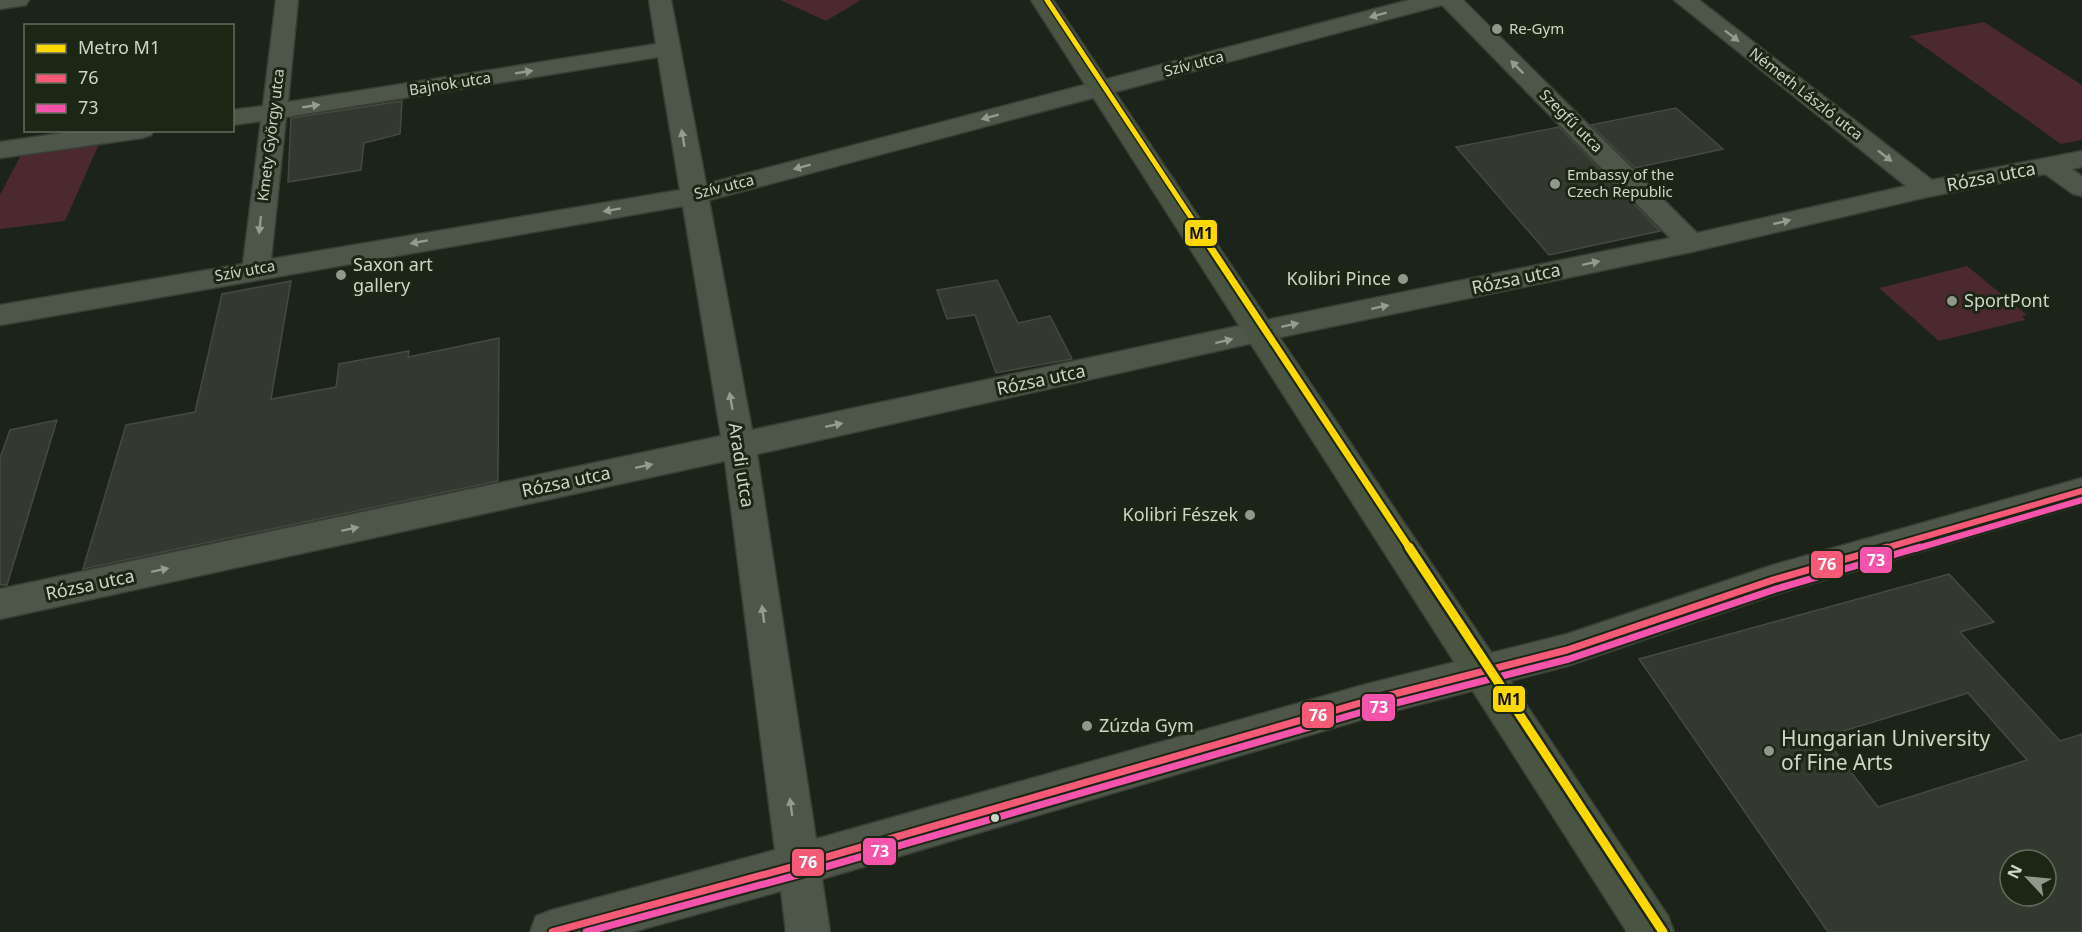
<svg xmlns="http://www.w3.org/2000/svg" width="2082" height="932" viewBox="0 0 2082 932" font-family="'Noto Sans',sans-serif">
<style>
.green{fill:#4b292e}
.building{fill:#343930;stroke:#454a41;stroke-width:1.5;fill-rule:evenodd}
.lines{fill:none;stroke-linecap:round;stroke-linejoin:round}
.minor-casing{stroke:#393f35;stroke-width:3}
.major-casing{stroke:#393f35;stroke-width:3}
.minor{fill:#4d5648;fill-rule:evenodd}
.major{fill:#495542;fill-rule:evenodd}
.bus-1-far1-casing{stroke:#1b2714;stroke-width:10}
.bus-1-casing{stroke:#1b2714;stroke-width:11}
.bus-2-far1-casing{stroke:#1b2714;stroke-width:10}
.bus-2-casing{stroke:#1b2714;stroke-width:11}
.bus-1-far1{stroke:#f75a77;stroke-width:6}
.bus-1{stroke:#f75a77;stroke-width:7}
.bus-2-far1{stroke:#f653ac;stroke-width:6}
.bus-2{stroke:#f653ac;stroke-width:7}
.metro-1-far2-casing{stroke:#1b2714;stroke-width:8}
.metro-1-far1-casing{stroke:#1b2714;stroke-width:11}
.metro-1-casing{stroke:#1b2714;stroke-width:14}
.metro-1-far2{stroke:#ffd800;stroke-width:5}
.metro-1-far1{stroke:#ffd800;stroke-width:7}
.metro-1{stroke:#ffd800;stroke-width:9}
.oneway{fill:#949c8f}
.poi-dot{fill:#90978b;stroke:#1b2714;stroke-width:2}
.bus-dot{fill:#ced5c9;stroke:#1b2714;stroke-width:2}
.labels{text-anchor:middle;stroke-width:6;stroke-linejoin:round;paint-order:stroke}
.far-poi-label{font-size:15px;fill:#ced5c9;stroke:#1b2714;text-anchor:start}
.far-street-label{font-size:15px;fill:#ced5c9;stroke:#1b2714}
.street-label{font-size:18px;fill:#ced5c9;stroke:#1b2714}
.poi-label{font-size:18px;fill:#ced5c9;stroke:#1b2714;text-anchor:start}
.near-poi-label{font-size:21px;fill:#ced5c9;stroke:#1b2714;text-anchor:start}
.line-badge{stroke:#1b2714;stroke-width:2}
.badge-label{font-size:16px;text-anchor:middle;font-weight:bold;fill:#fff}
.pale-badge-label{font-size:16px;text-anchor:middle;font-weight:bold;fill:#111}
</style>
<rect width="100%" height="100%" fill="#1c2318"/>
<g class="green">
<polygon points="780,0 861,0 826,21"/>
<polygon points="1984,22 2082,85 2082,140 2061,144 1909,36"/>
<polygon points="99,144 65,221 0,229 0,195 21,155"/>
<polygon points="1967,266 2027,315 2022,316 2025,320 1939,341 1879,288"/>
</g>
<g class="building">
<polygon points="402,101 400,134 364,143 361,170 288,182 291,118"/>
<polygon points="1676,108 1723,149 1635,168 1591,125"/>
<polygon points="1559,127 1660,231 1549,255 1456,147"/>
<polygon points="997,280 1018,323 1050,316 1072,359 996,373 975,315 947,319 937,290"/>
<polygon points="291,281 271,399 336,387 339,364 409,351 408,357 499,338 498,481 83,569 126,425 195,412 222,294"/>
<polygon points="57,420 7,585 0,585 0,458 10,430"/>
<path d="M 1949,574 L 1994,622 L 1960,632 L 2060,741 L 2082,734 L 2082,932 L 1828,932 L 1639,659 ZM 1968,693 L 2027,760 L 1878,807 L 1824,737 ZM 2010,860 L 2046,860 L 2046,896 L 2010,896 Z"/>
</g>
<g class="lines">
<defs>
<g id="minor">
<polygon points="0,0 29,0 26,5 0,9"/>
<path d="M 276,0 L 298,0 L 288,102 L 656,44 L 649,0 L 671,0 L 706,184 L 1409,0 L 1463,0 L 1697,233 L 1906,186 L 1674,0 L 1699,0 L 1932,180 L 2082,151 L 2082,167 L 2072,169 L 2082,176 L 2082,196 L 2073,194 L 2045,174 L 1927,197 L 1691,252 L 1257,342 L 757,454 L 816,839 L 1367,684 L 1567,634 L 1773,565 L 2082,478 L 2082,504 L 1773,595 L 1567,666 L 1367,718 L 822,879 L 830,932 L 786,932 L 781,891 L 632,932 L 530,932 L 536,916 L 552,910 L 775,850 L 725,461 L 0,619 L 0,589 L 721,436 L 683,206 L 0,325 L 0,305 L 243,264 L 261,121 L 232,125 L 232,110 L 263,106 ZM 1442,5 L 1670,238 L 1257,322 L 752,430 L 709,200 ZM 658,57 L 680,190 L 271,259 L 286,117 Z"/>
<polygon points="84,130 154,130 151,135 142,138 0,158 0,142"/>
</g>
<polygon id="major" points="1031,0 1053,0 1668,916 1674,932 1627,932"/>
</defs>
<use href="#minor" class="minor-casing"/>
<use href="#major" class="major-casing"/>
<use href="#minor" class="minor"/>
<use href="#major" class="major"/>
<defs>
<polyline id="bus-1-far1" points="1882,549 2082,491"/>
<polyline id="bus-1" points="552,932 799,865 1367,701 1567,650 1773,580 1887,547"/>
<polyline id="bus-2-far1" points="1915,549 2082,500"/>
<polyline id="bus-2" points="586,932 801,874 1369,710 1569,659 1776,589 1920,547"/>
</defs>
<use href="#bus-1-far1" class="bus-1-far1-casing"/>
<use href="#bus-1" class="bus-1-casing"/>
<use href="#bus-2-far1" class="bus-2-far1-casing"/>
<use href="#bus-2" class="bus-2-casing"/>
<use href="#bus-1-far1" class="bus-1-far1"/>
<use href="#bus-1" class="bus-1"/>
<use href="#bus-2-far1" class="bus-2-far1"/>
<use href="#bus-2" class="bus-2"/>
<defs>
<polyline id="metro-1-far2" points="1047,0 1208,243"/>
<polyline id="metro-1-far1" points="1207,242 1410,549"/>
<polyline id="metro-1" points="1409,547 1663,932"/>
</defs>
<use href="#metro-1-far2" class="metro-1-far2-casing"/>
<use href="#metro-1-far1" class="metro-1-far1-casing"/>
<use href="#metro-1" class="metro-1-casing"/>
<use href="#metro-1-far2" class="metro-1-far2"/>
<use href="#metro-1-far1" class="metro-1-far1"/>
<use href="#metro-1" class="metro-1"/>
</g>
<defs><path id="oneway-solid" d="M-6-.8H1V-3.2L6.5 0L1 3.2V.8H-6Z" transform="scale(1.5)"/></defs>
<g class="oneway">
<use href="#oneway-solid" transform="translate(1378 15) rotate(165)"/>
<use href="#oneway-solid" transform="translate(1732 36) rotate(38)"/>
<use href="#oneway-solid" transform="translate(1517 67) rotate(-135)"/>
<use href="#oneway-solid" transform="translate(524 72) rotate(-9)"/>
<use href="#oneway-solid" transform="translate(311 106) rotate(-9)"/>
<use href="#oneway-solid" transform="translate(990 117) rotate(165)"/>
<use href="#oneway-solid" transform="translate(683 138) rotate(-100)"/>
<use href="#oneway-solid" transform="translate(1885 156) rotate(38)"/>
<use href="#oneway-solid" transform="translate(802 167) rotate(165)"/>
<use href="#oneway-solid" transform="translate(612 210) rotate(170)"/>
<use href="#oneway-solid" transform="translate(1782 222) rotate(-13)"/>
<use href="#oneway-solid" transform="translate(260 225) rotate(96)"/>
<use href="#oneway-solid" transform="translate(419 242) rotate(170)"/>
<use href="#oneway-solid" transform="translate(1591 263) rotate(-12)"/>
<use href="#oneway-solid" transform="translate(1380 307) rotate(-12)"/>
<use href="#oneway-solid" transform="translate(1290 325) rotate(-12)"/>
<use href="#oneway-solid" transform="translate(1224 341) rotate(-14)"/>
<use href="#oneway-solid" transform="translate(731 401) rotate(-100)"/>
<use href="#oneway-solid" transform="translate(834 425) rotate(-12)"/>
<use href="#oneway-solid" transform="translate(644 466) rotate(-12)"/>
<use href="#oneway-solid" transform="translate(350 529) rotate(-12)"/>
<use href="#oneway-solid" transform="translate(160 570) rotate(-12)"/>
<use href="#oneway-solid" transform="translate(763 614) rotate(-98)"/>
<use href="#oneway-solid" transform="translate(791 807) rotate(-98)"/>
</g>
<g class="poi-dot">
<circle cx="1497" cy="29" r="6"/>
<circle cx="1555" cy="184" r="6"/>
<circle cx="341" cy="275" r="6"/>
<circle cx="1403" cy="279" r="6"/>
<circle cx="1952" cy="301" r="6"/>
<circle cx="1250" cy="515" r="6"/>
<circle cx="1087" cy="726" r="6"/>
<circle cx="1769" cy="751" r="6"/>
</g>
<circle class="bus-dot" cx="995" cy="818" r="5"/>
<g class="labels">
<g class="far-poi-label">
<text x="1509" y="34">Re-Gym</text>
<text x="1567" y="180">Embassy of the<tspan x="1567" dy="17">Czech Republic</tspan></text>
</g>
<g class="far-street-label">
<text transform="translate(1194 64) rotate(-15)" y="5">Szív utca</text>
<text transform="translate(450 84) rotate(-9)" y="5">Bajnok utca</text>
<text transform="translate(1806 94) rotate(38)" y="5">Németh László utca</text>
<text transform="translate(1571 121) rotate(45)" y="5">Szegfű utca</text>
<text transform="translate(271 135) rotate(-83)" y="5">Kmety György utca</text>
<text transform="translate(724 187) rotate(-14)" y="5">Szív utca</text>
<text transform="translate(245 271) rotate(-10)" y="5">Szív utca</text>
</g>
<g class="street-label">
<text transform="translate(1991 177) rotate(-11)" y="6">Rózsa utca</text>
<text transform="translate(1516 279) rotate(-12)" y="6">Rózsa utca</text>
<text transform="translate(1041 380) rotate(-12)" y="6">Rózsa utca</text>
<text transform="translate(741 465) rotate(81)" y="6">Aradi utca</text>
<text transform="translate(566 482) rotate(-12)" y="6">Rózsa utca</text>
<text transform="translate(90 585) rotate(-12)" y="6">Rózsa utca</text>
</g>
<g class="poi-label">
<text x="353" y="271">Saxon art<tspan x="353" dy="21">gallery</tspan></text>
<text x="1391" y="285" text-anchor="end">Kolibri Pince</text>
<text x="1964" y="307">SportPont</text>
<text x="1238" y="521" text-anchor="end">Kolibri Fészek</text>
<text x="1099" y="732">Zúzda Gym</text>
</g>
<g class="near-poi-label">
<text x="1781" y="746">Hungarian University<tspan x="1781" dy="24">of Fine Arts</tspan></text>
</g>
</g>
<g class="line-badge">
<rect x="1184" y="219" width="34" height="28" rx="6" fill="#ffd800"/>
<rect x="1859" y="546" width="34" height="28" rx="6" fill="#f653ac"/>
<rect x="1810" y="550" width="34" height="29" rx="6" fill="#f75a77"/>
<rect x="1492" y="685" width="34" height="28" rx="6" fill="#ffd800"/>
<rect x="1361" y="693" width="35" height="29" rx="6" fill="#f653ac"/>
<rect x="1301" y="701" width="34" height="28" rx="6" fill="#f75a77"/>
<rect x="862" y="837" width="35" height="29" rx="6" fill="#f653ac"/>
<rect x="791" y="848" width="34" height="29" rx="6" fill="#f75a77"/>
</g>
<g class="badge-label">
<text x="1876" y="566">73</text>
<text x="1827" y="570">76</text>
<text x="1379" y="713">73</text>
<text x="1318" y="721">76</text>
<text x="880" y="857">73</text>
<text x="808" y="868">76</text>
</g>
<g class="pale-badge-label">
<text x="1201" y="239">M1</text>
<text x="1509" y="705">M1</text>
</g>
<rect x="24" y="24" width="210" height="108" fill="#1b2714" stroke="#636d5c" stroke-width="1.5"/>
<rect x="36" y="44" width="30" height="9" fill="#ffd800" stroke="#636d5c" stroke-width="1.5"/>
<text x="78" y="54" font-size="18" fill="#ced5c9">Metro M1</text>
<rect x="36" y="74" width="30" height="9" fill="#f75a77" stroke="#636d5c" stroke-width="1.5"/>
<text x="78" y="84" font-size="18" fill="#ced5c9">76</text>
<rect x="36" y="104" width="30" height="9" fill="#f653ac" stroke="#636d5c" stroke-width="1.5"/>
<text x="78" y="114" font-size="18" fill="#ced5c9">73</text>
<g transform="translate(2028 878) rotate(296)"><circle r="28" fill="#1b2714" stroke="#636d5c" stroke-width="1.5"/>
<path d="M0-4.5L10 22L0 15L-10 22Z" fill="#90978b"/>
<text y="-9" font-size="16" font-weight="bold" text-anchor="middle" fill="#ced5c9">N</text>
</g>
</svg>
